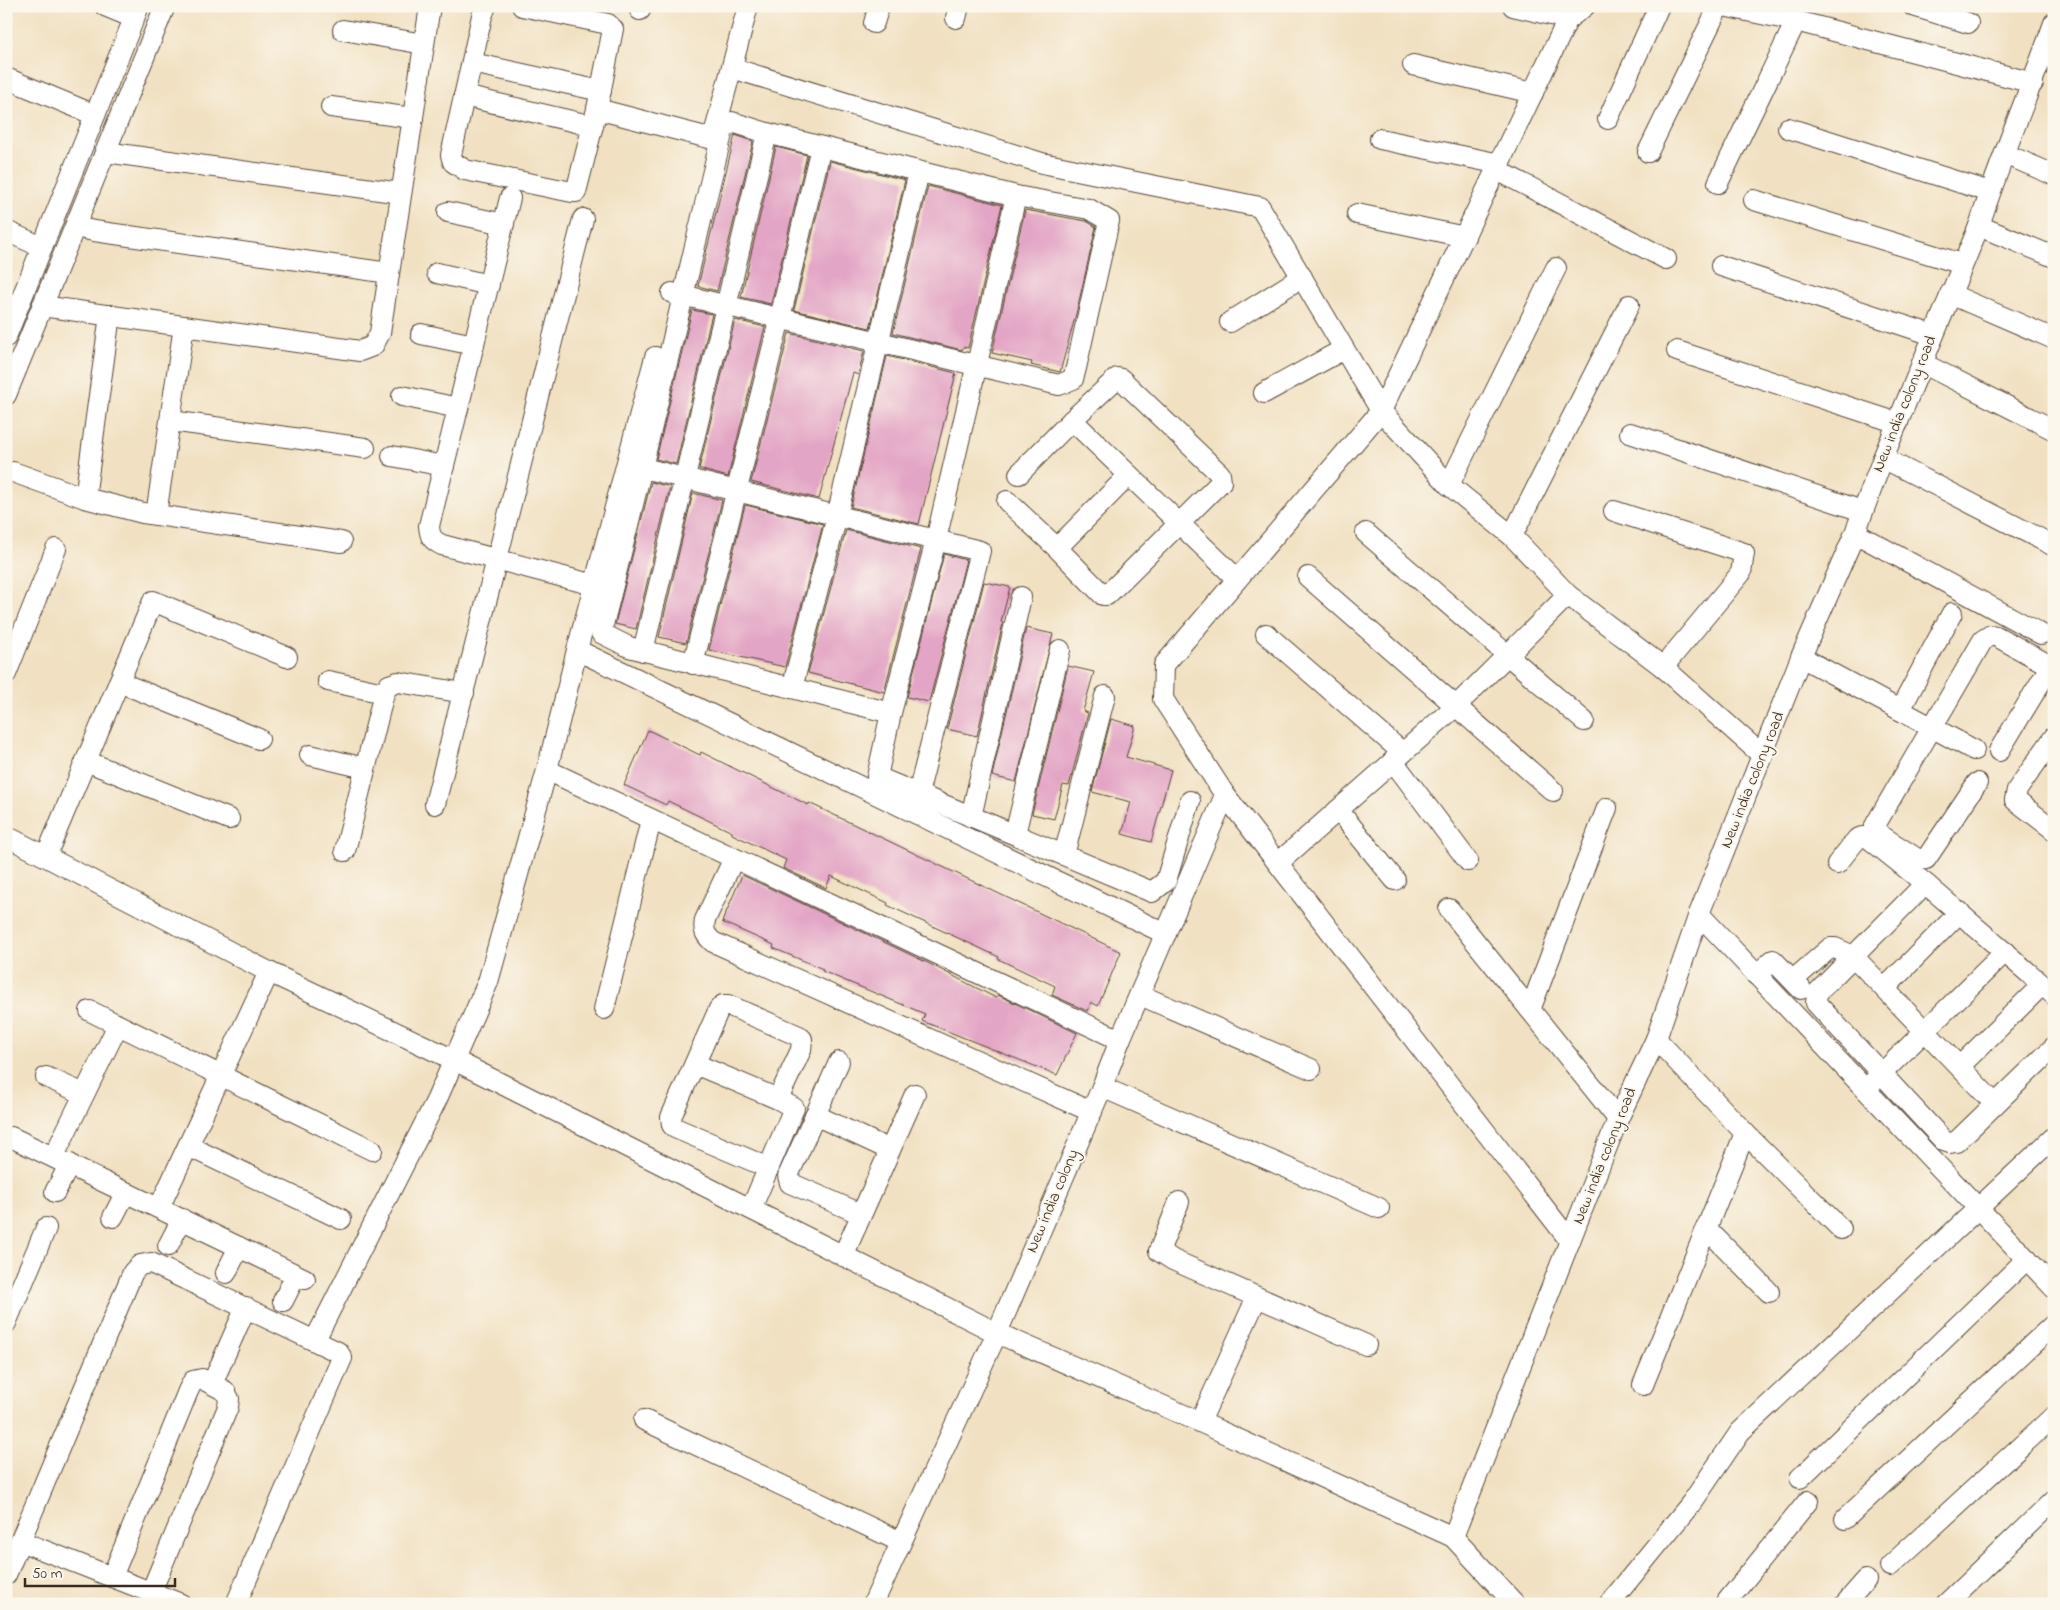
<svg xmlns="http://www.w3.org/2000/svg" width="2060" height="1610" viewBox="0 0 2060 1610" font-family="'Indie Flower',sans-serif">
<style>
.building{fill:#e3a5c5}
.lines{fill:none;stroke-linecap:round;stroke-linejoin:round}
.minor-casing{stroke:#564537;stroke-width:22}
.minor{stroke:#fff;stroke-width:20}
.labels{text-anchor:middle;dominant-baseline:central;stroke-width:4;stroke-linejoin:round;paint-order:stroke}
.street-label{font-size:16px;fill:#3b2a1e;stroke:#fbf7ec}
</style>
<rect width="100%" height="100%" fill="#fbf7ec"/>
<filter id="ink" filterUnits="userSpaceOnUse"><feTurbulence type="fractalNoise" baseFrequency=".02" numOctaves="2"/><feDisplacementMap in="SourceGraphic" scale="10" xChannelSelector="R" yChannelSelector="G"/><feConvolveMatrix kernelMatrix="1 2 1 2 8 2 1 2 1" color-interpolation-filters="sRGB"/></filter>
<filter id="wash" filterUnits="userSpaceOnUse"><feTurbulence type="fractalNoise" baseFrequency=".0096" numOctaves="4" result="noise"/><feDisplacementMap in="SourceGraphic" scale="20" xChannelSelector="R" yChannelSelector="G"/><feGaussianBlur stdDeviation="1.12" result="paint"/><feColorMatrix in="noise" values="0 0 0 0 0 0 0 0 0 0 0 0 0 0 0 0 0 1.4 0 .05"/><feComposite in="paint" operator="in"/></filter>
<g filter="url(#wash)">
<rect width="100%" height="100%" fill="#f1e1c2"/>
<g id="blocks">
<g class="building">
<polygon points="735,135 753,141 717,291 698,286"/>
<polygon points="776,147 807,155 771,304 741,297"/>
<polygon points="830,161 905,180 870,328 794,310"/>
<polygon points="928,186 1002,205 968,348 963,347 962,350 893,333"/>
<polygon points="1025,210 1086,221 1096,227 1077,310 1060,372 1031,365 1032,362 992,353"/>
<polygon points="692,310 712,314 676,464 656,459"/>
<polygon points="735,320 765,327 728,477 699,469"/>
<polygon points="789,333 864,351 858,375 853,373 819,499 751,482"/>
<polygon points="887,356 956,373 919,524 851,507"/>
<polygon points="651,482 670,487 636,629 615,624"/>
<polygon points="693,493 722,500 686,643 659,637"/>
<polygon points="745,505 823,524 785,667 709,650"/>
<polygon points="846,530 921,549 884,692 808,673"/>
<polygon points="944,554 966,560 929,702 907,697"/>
<polygon points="984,582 1010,587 1001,622 1003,623 977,736 947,729"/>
<polygon points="1026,628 1053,634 1016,782 992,776"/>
<polygon points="1068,666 1094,672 1083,711 1088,713 1069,786 1063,785 1054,819 1032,814"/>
<polygon points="1111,719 1135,726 1126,757 1171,770 1151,842 1122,834 1131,802 1092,792"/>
<polygon points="648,730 700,755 701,752 808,805 809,803 1121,952 1098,1006 1091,1002 1087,1011 1052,995 1055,986 998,959 999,957 887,905 888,903 831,876 826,888 783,868 786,860 732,834 732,832 668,801 666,805 624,785"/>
<polygon points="742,875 928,963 996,998 998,995 1077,1033 1057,1075 922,1021 925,1014 822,971 823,969 773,948 774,945 722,922"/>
</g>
</g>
</g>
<g filter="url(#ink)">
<use href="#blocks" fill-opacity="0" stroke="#564537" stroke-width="1"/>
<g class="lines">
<g class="minor-casing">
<g id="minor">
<polyline points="105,6 134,18"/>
<polyline points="486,6 482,16 451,155 453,162 465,170 572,192 576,192 597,109"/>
<polyline points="522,6 608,24 613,29 597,109 713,139"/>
<polyline points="1513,6 1568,19"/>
<polyline points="1723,6 1796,21 2033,83"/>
<polyline points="1913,6 1968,23"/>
<polyline points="640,10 641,6"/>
<polyline points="956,18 959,6"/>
<polyline points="874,23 879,6"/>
<polyline points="343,30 424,44"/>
<polyline points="472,63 601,91"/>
<polyline points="1413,65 1533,93"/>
<polyline points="732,68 1042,163 1260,207 1381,411 1449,485 1512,536 1568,595 1663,667 1763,756"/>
<polyline points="6,78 95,115"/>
<polyline points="464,96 593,126"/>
<polyline points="331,107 413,118"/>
<polyline points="1608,119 1659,6"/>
<polyline points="1788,128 1990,192"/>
<polyline points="713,138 748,6"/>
<polyline points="1380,139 1500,164"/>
<polyline points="105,152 401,193"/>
<polyline points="1648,152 1719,6"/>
<polyline points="2005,154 2054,175"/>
<polyline points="1497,170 1666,259"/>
<polyline points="1718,183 1796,21"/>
<path d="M510 198 429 526C430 537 432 540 442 545L594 585"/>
<polyline points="1754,200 1962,264"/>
<polyline points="448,212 504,224"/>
<polyline points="1357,214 1465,237"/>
<polyline points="1979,226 2054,257"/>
<polyline points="75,227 94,231 389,273"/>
<polyline points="6,231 42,247"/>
<polyline points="1721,266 1933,335"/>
<polyline points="437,273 489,285"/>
<path d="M672 293 682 295 1059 385 1073 379 1076 368 1109 221 1089 209 1016 196 767 133 732 122 723 130C682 297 644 466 601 633L629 647 891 713 877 777 1152 892 1166 881 1190 801"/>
<polyline points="1950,294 2054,339"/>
<polyline points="42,306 360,351 373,346 380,333 430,6"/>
<polyline points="1230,322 1302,277"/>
<polyline points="421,334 474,345"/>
<polyline points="6,337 139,6"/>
<polyline points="1677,351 1898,423"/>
<polyline points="1922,363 2054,430"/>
<polyline points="1264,393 1344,349"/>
<polyline points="6,395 165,6"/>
<polyline points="402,396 458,408"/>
<polyline points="1072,420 1237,579"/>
<polyline points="171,421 365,448"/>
<polyline points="1630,433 1862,511"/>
<polyline points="392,456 444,466"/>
<polyline points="1883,458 2054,546"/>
<polyline points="631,465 980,551 918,794"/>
<polyline points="13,472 85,498 143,513 341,542"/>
<polyline points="1019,474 1072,420 1117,378 1121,379 1220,474 1221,482 1107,595 1103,595 1057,548 1129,475"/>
<polyline points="1449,485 1556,268"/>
<polyline points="85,498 110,315"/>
<polyline points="1007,501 1057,548"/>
<polyline points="1614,511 1744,553 1741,573 1663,667"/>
<polyline points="156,515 184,326"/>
<polyline points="1366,533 1584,721"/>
<polyline points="1855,533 2041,634"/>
<polyline points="1512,536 1629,305"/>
<polyline points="1308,577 1553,791"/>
<polyline points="1266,634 1403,753"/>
<polyline points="577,650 1166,934"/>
<path d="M643 651C684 478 727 306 767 133"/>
<polyline points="1801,657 1974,750"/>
<polyline points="693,664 780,318 821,147"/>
<polyline points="6,674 56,549"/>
<polyline points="328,681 384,693"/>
<polyline points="119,682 259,739"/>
<polyline points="792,688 837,516 919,172"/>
<polyline points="1900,710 1952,613"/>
<polyline points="891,713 936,540 1016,196"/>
<polyline points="2054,737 2017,790 2015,800 2054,830"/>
<polyline points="310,755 365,768"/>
<polyline points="86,761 229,819"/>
<polyline points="1393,761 1468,861"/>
<polyline points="547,770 1120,1040"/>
<polyline points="1977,783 1926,859 1921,860 1916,858 1877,833 1875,826 1877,822 1983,640 1991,635 1996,636 2045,663 2048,668 2045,675 1999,751"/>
<polyline points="435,804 583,219"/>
<polyline points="1338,810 1395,880"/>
<polyline points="971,817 1021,597"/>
<polyline points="1015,834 1060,650"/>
<polyline points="6,836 269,972 454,1060 997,1333 1200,1422 1453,1537 1515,1604"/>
<polyline points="345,851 384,693 389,685 398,682 464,693"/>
<polyline points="1064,855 1105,696"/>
<polyline points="46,856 153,601 287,657"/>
<path d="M734 858 705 920C703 930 705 935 713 942L1092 1112"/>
<polyline points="1278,863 1456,706 1568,595"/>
<polyline points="1837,864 1857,839 1862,837 1867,837 1927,885"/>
<polyline points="1449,909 1618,1119"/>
<polyline points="1699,914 2054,1288"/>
<polyline points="1756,975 1773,960 1801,989"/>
<polyline points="1793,980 1830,948 1835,948 1853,956 1995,1104"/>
<polyline points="1885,988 1960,912"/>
<polyline points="1140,995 1311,1069"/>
<polyline points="2054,995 1927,885 1921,888 1817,993 1816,1003 1944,1141 1950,1143 1956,1142 2054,1047"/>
<polyline points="604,1009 651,820"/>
<polyline points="1530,1010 1607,808"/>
<polyline points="90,1011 372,1150"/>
<polyline points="1656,1039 1745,1133 1841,1229"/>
<polyline points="839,1062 788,1176 790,1183 861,1214"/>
<polyline points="695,1064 778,1099 794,1108 751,1209"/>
<polyline points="1960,1066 2042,985"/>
<polyline points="46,1077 84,1094"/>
<polyline points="1872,1083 2005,952"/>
<polyline points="1102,1087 1379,1208"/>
<polyline points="815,1115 890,1150"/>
<polyline points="11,1137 305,1279"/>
<polyline points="188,1146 341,1219"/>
<polyline points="54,1156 118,1025"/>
<polyline points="769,1168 675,1128 672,1125 671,1117 719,1009 723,1005 728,1005 799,1036 802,1039 801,1050 778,1099"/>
<polyline points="55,1192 70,1164"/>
<polyline points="1179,1202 1159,1251 1173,1260 1366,1345"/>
<polyline points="159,1208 269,972"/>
<polyline points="113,1217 126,1192"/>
<polyline points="1706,1228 1769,1292"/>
<polyline points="1570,1241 1225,795 1163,699 1164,665 1381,411 1568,19 1585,6"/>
<polyline points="168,1246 182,1219"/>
<polyline points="843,1256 915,1094"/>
<polyline points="226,1273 239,1247"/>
<polyline points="283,1301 296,1275"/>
<polyline points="6,1323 46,1228"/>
<polyline points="318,1334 437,1099 488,982 547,770 577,650 655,357"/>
<polyline points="212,1384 246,1307"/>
<polyline points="1643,1385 1745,1133"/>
<polyline points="644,1420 901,1542"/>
<polyline points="1200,1422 1257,1297"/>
<polyline points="1800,1478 2027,1259"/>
<polyline points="1845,1519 2054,1324"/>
<path d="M1453 1537 1618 1119 1656 1039 1699 914 1801 657 1855 533 1883 458 1979 226C2001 157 2030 91 2054 23"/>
<polyline points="20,1541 181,1604"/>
<polyline points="1890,1566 2054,1416"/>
<polyline points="6,1575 133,1272 140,1265 151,1263 338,1352 342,1358 236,1604"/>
<polyline points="112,1577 188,1391 193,1381 202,1379 225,1391 229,1399 228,1407 151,1592"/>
<polyline points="873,1604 997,1333 1102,1087 1120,1040 1225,795"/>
<polyline points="1609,1604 1693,1501 1740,1432 2054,1137"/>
<polyline points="1725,1604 1808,1501"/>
<polyline points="1845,1604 1866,1580"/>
<polyline points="1946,1604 2054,1500"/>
</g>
</g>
<use href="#minor" class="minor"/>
</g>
</g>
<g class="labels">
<g class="street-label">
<text transform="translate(1905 404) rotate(-68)">New india colony road</text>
<text transform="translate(1753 780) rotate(-68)">New india colony road</text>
<text transform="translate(1605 1156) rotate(-68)">New india colony road</text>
<text transform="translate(1053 1201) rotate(-67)">New india colony</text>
</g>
</g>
<rect width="2060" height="1610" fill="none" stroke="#fbf7ec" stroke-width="25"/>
<path d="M25 1578v8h150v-8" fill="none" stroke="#3b2a1e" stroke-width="2.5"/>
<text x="32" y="1578" font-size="15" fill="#3b2a1e" stroke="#fbf7ec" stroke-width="4" paint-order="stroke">50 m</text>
</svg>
